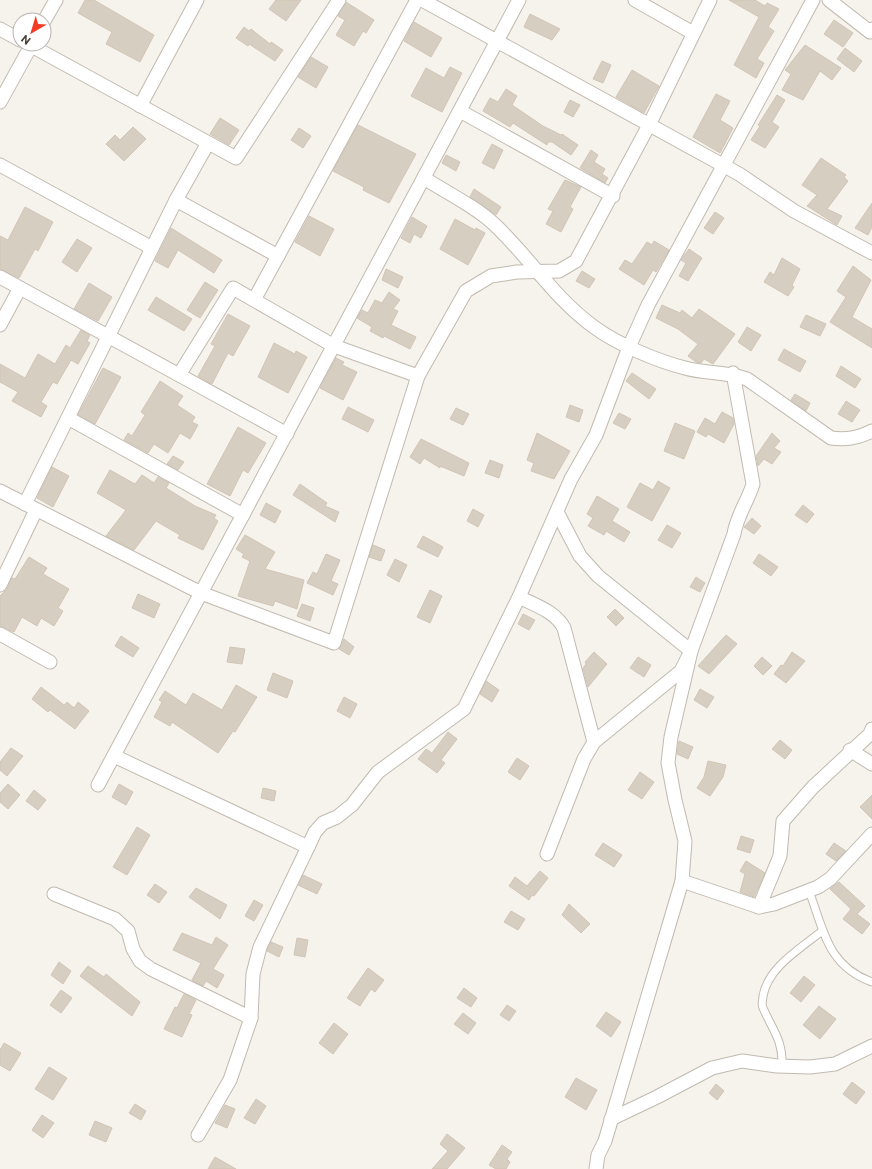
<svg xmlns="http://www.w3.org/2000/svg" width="872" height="1169" viewBox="0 0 872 1169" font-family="Commissioner,sans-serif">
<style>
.building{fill:#d7cec2;stroke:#d2c5b5}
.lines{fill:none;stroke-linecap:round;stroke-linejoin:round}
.service-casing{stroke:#c1baaf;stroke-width:9}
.minor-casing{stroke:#c1baaf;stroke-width:15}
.service{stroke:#fff;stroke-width:7}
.minor{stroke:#fff;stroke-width:13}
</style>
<rect width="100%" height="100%" fill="#f6f2ec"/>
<g class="building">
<polygon points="85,0 94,0 154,35 140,62 106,44 112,32 78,13"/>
<polygon points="276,0 301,0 286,21 269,9"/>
<polygon points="729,0 755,0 765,6 767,3 779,9 768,27 774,31 757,59 764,63 756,78 734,65 759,17"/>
<polygon points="346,2 374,20 366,33 363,31 354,46 336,35 345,20 338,16"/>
<polygon points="530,14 560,29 552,40 524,27"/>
<polygon points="834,20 853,33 843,47 824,34"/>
<polygon points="414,22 442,38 431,57 404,41"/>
<polygon points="244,27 249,31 251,29 270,44 271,42 283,50 275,61 249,44 248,46 236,38"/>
<polygon points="805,45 841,68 832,80 820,71 803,100 782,90 791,74 785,70"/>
<polygon points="845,48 862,61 854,72 837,59"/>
<polygon points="311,57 328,67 316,88 298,77"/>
<polygon points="602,61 611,65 603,83 593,79"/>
<polygon points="450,67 462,73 442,112 411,96 426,68 444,78"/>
<polygon points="632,70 659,86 644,113 616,97"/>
<polygon points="506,89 517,96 512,105 543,126 561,135 562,134 578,145 571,155 552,142 548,142 547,145 513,123 510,127 483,111 490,98 498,102"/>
<polygon points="716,94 730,101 720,120 733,128 720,153 693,137"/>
<polygon points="777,95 785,100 772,122 779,127 765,148 751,140 760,126 758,125"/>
<polygon points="570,100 580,105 573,117 564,112"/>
<polygon points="220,118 239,130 229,145 210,134"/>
<polygon points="358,125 416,154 389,203 363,190 364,187 333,171"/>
<polygon points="133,127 146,139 124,161 106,144 115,135 120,140"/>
<polygon points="299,128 311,136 303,148 291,140"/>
<polygon points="492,144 503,150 494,169 482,163"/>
<polygon points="591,150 598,155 594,162 605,169 602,174 608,178 605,183 580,168"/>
<polygon points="446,155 460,162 456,171 442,163"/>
<polygon points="821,158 846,175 844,177 848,181 827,209 842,216 837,225 807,206 817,195 802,185"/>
<polygon points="565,180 581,187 570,207 573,209 561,232 546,224 553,211 548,209"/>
<polygon points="474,189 501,207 496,215 470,197"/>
<polygon points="872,203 872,227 868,235 855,228"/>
<polygon points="25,207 53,222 38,251 35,249 19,278 0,269 0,236 8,240"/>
<polygon points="715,212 724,218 713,234 704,228"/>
<polygon points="309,216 334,229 320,256 295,242"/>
<polygon points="412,217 427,226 421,238 414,234 410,243 401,238"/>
<polygon points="455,219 475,230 476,228 485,233 468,265 440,249"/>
<polygon points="171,228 222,260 214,273 178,250 168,268 155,261"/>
<polygon points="77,239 92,248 77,272 62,262"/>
<polygon points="654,241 669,250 656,272 653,270 644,285 619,269 625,260 632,264 647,242 652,245"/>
<polygon points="689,249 702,258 688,281 679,276 686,263 681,260"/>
<polygon points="782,258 800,269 792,285 794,287 788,296 764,282 770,272 774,275"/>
<polygon points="853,266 871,280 852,317 872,329 872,348 830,322 846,297 837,291"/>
<polygon points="386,269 403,277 398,288 382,280"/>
<polygon points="582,271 595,279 589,288 576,281"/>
<polygon points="205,282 218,290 200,318 187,310"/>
<polygon points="89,283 112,297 98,321 74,309"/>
<polygon points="389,292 400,300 393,309 398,311 391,325 416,337 410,349 384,336 383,338 370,331 372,327 357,318 362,310 368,313 375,300 382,303"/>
<polygon points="156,297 192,319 184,331 148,310"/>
<polygon points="662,305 680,313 682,310 692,318 699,309 735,334 713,364 704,359 701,363 696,362 688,356 698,344 678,329 656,318"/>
<polygon points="228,314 250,326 233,356 228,353 212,384 198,376 215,346 211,344"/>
<polygon points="806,315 826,324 820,336 800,327"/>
<polygon points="747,327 761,335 751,351 738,342"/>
<polygon points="81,330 90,335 87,341 90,343 78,364 71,360 57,384 53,382 41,402 47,406 41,417 12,401 18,392 0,382 0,364 25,378 38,354 55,364 66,345 70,348"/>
<polygon points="274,343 295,354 296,351 307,357 288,393 258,377"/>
<polygon points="784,349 806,361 800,372 778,360"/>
<polygon points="336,358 344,362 342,365 357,372 343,400 320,388"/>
<polygon points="841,366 861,379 855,388 836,376"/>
<polygon points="103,368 121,377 95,424 78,415"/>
<polygon points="632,373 656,389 649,399 626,381"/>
<polygon points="160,381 183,396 177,405 195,417 192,422 198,425 190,439 180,433 168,453 154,444 148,453 124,440 128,433 132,436 145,415 141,412"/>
<polygon points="795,394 810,403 806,411 791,400"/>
<polygon points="846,401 860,410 852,422 838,414"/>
<polygon points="570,405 583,410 579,422 566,417"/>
<polygon points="348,407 374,420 368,432 342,419"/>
<polygon points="456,408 469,414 463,425 450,419"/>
<polygon points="722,412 733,418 734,424 724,443 708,434 706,437 697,432 705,418 715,424"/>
<polygon points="619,413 631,419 625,429 613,423"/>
<polygon points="675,423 695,431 684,459 664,451"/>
<polygon points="238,427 266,443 248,473 243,470 230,496 207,484"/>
<polygon points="537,433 570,451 554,479 531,471 534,463 527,460"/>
<polygon points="772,433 780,441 774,448 781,452 772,464 764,459 758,466 756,456"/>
<polygon points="421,439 469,463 464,476 440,466 440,468 424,458 420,464 410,457"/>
<polygon points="173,456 184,462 178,470 167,464"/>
<polygon points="490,460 503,465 499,478 485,473"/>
<polygon points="52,467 69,476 53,507 37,498"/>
<polygon points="110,470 135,484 142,475 154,483 158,477 169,483 166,488 195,506 216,515 214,518 218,521 203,550 178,538 180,535 156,521 134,550 106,536 126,510 97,493"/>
<polygon points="658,481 670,488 652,521 627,507 640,483 653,490"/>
<polygon points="300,484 327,503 325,506 339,512 335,522 293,495"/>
<polygon points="597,496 619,509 612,521 630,532 624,542 606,531 604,535 588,526 593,518 587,514"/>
<polygon points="266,503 281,511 275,523 260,515"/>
<polygon points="803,505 814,514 807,523 795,515"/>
<polygon points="473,509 484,515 478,527 467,521"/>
<polygon points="752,518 761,526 754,534 744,527"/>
<polygon points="667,525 681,533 672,548 658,540"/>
<polygon points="245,535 275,552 265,569 304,580 297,609 275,601 273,606 238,596 250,561 242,557 244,554 236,549"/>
<polygon points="423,536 443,547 438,557 417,547"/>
<polygon points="373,545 385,550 381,561 369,557"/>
<polygon points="326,554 340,560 331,581 338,584 333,595 307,583 313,572 317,574"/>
<polygon points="759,554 778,567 771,576 753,563"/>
<polygon points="29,557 47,568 43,574 69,589 58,608 63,611 54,626 41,618 37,626 22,617 14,632 0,626 0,596 7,589 12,578 15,579"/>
<polygon points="395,559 407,565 399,582 387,575"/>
<polygon points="696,577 705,583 700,592 690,587"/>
<polygon points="430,590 442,596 430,623 417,617"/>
<polygon points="138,594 160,604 154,618 132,608"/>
<polygon points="302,604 314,608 310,621 297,616"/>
<polygon points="615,609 624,618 616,626 607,617"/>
<polygon points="523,614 535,620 529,630 518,624"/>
<polygon points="726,635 737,644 709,674 698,666"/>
<polygon points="121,636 139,648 133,657 115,646"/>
<polygon points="344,639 354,647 349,655 339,649"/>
<polygon points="230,647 245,649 242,664 227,662"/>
<polygon points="594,652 607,664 588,687 583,668 586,664 585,662"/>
<polygon points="792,652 805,661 786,683 774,674 781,665 783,666"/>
<polygon points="638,657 651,665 644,677 630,668"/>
<polygon points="762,657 772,666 763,675 754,666"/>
<polygon points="273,673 293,681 287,698 267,690"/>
<polygon points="486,681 499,690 492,702 480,694"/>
<polygon points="236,685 257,697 235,732 233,731 218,753 172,722 170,726 154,717 162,702 159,700 165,691 186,705 193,693 222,710"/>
<polygon points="41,687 64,705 67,702 74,708 78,702 89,711 75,729 50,710 48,712 32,699"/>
<polygon points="700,689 714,697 707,708 694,700"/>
<polygon points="344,697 357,704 350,718 337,711"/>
<polygon points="448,732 457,739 441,760 445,763 437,773 418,759 426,749 432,753"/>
<polygon points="780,740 792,750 785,759 772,749"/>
<polygon points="679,741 693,747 688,759 677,754"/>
<polygon points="11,748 23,756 7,776 0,770 0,762"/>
<polygon points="517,758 529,766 520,780 508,772"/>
<polygon points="708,761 726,765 723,777 710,796 697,788 704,777"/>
<polygon points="640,772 654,782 642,799 628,790"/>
<polygon points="8,784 20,795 8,809 0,802 0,793"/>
<polygon points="119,784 133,792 126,805 112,797"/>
<polygon points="263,788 276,791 274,801 261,798"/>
<polygon points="34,790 46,800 38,810 26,801"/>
<polygon points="872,795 872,819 860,807"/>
<polygon points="137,827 150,835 127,875 113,867"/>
<polygon points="741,836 754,840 750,853 737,849"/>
<polygon points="603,843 622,855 614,867 595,855"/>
<polygon points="834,843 846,851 836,861 826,854"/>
<polygon points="746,861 765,873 754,897 740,892 745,874 740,871"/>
<polygon points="540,871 548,878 534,896 532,895 529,900 509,886 515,877 527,886"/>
<polygon points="303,875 322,884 317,894 298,885"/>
<polygon points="839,882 865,906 857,914 870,924 862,934 843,919 851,909 830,889"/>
<polygon points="155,884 167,892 159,903 147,895"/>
<polygon points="196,888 227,905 220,919 189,897"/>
<polygon points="254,900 263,905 254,921 245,916"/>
<polygon points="569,904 590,924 581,933 562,915"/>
<polygon points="511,911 525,919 518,930 504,922"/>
<polygon points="182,933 212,945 216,937 228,945 213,969 224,975 217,988 206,981 203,986 192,980 201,963 173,950"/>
<polygon points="297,938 308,940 305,957 294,955"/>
<polygon points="271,942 283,947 279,957 267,951"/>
<polygon points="59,962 71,971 63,984 51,975"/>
<polygon points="88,966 104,977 106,974 140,1002 132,1016 80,976"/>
<polygon points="368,968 384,980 375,992 371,989 360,1006 347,998"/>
<polygon points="804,976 815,985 801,1002 790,993"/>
<polygon points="464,988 477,998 471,1007 457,998"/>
<polygon points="61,990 72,998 61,1013 50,1005"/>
<polygon points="184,994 196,1000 189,1014 192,1015 182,1037 164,1029 175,1007 177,1008"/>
<polygon points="507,1005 516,1011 509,1021 500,1015"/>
<polygon points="819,1006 836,1019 820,1039 803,1025"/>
<polygon points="606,1012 621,1022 611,1037 596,1026"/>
<polygon points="463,1013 476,1023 468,1034 454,1024"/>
<polygon points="334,1023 348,1034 333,1054 319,1043"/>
<polygon points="4,1043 21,1053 10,1071 0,1065 0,1050"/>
<polygon points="49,1067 67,1078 53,1100 35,1089"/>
<polygon points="576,1078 597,1090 586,1110 565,1097"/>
<polygon points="852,1082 865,1092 856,1104 843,1094"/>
<polygon points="716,1084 724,1091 717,1100 709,1093"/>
<polygon points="256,1099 266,1106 255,1124 244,1118"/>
<polygon points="135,1104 146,1111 141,1120 129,1113"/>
<polygon points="225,1105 235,1109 227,1128 215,1123"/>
<polygon points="42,1115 54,1123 43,1138 32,1130"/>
<polygon points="95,1121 112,1128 106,1142 89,1135"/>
<polygon points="447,1134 465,1148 447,1169 432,1169 448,1151 440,1144"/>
<polygon points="502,1145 512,1152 507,1159 510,1162 506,1169 496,1169 489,1165"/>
<polygon points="215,1157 236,1169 208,1169"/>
</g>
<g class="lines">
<g class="service-casing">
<g id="service">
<path d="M809 891C824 930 827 966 872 982"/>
<path d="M782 1066C783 1040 773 1031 763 1008 761 1004 763 1000 763 996 768 967 800 949 822 931"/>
</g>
</g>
<g class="minor-casing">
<g id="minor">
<polyline points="422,0 739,174 794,211 872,253"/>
<polyline points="635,0 693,33"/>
<polyline points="829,0 870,32 872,29"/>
<polyline points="44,21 56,0"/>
<polyline points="0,29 20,40"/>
<polyline points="28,44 236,158 339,0"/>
<polyline points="0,102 32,44"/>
<polyline points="140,106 197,0"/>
<polyline points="460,111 613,196"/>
<polyline points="0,165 152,248"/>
<path d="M424 178C447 193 475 206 495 225 529 257 555 299 594 327 617 344 657 361 685 368 706 374 725 371 747 379L831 438C847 440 858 438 872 431"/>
<polyline points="176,200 278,256"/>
<polyline points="0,277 287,434"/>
<polyline points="254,300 417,0"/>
<polyline points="0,325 20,288"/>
<polyline points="179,375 233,288 334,346 418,376"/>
<polyline points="68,418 243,515"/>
<polyline points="0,491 201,593 334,643 418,376 466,291 491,276 517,272 559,271 576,261 649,125 710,0"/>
<polyline points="25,504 176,200 208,143"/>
<polyline points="557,512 580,556 598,576 691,651 671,737 668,763 675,800 685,841 682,881"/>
<polyline points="0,585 36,510"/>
<path d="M519 597C535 605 556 612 564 628L594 742"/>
<polyline points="0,634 50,662"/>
<polyline points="850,750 872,764"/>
<polyline points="114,756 308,847 260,947 253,974 251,1018 230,1080 198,1135"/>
<polyline points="98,785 519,0"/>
<polyline points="308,847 315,832 323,823 337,817 352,805 378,772 464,709 519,597 571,479 596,435 629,347 648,305 813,0"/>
<path d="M547 854 584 759 594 742 681 671 691 651 734 534C737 515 748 501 753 484L733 373"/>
<polyline points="54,894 115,919 128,931 133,949 140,961 151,969 251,1018"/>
<polyline points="759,907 774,904 818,887 830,879 872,834"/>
<polyline points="611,1119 657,1097 712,1068 742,1061 777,1066 810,1067 835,1064 872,1046"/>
<polyline points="596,1169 598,1155 605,1141 682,881 759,907 780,856 783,821 813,787 870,734 872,729"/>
</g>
</g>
<use href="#service" class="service"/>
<use href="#minor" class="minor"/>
</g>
<g transform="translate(32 32) rotate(218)"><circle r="19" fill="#ffffff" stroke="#b7b4b0"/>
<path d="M0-3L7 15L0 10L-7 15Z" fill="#f33b26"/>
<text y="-6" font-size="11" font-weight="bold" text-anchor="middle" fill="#4a433a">N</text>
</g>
</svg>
